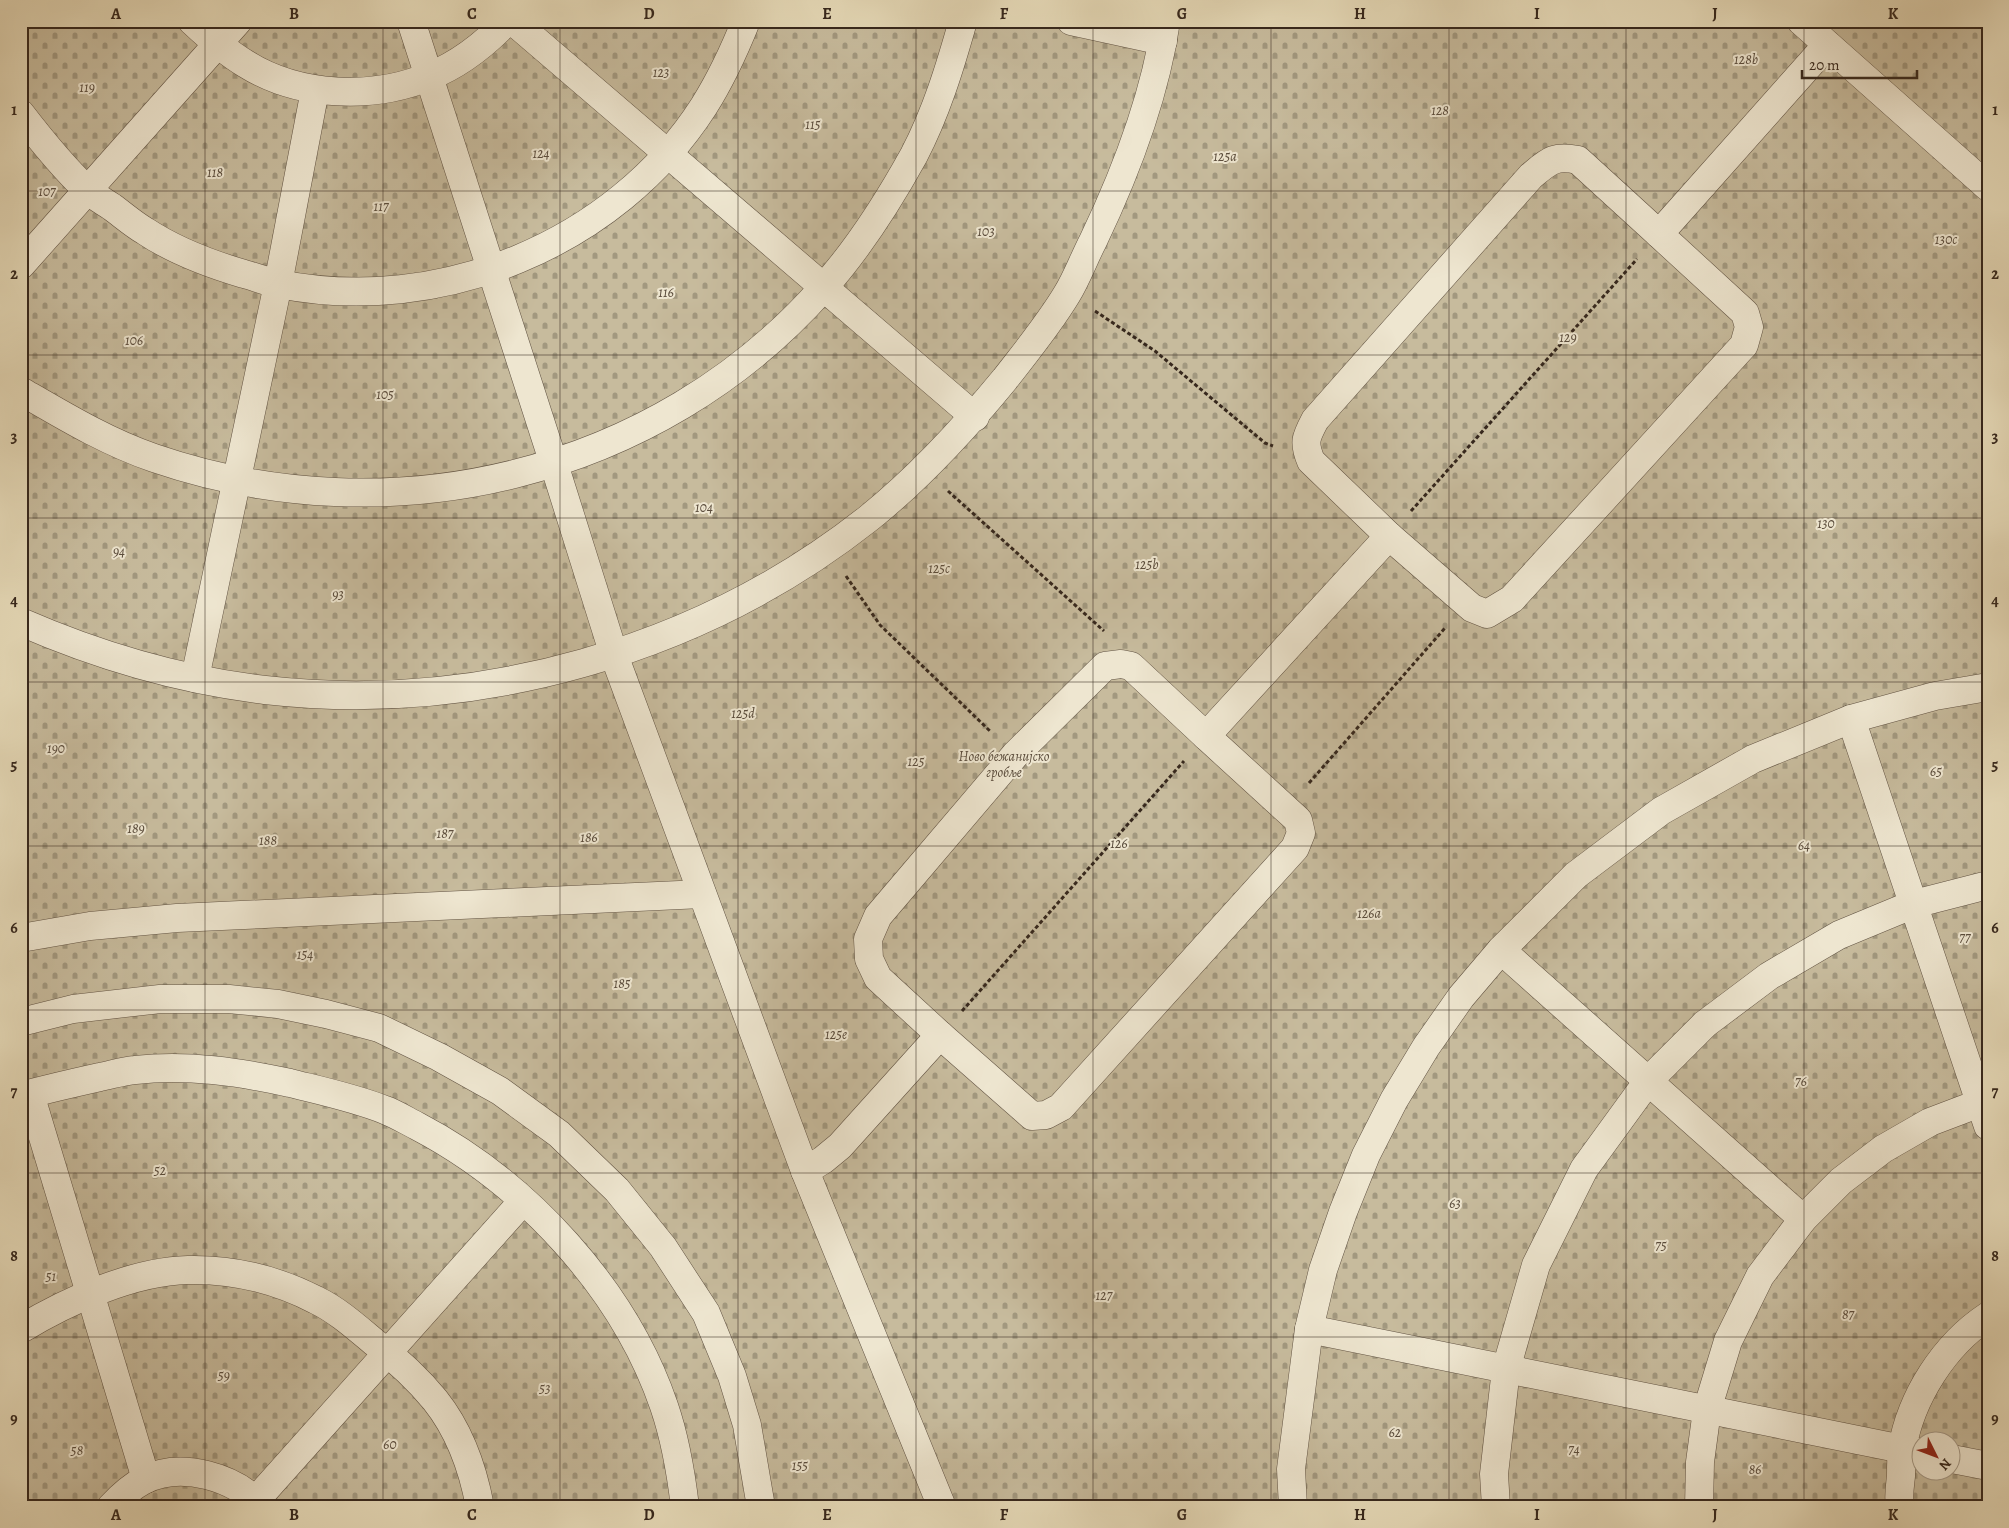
<svg xmlns="http://www.w3.org/2000/svg" width="2009" height="1528" viewBox="0 0 2009 1528" font-family="Alegreya,serif">
<style>
.cemetery{fill:url(#cemetery-stones);stroke:#7f725d;fill-rule:evenodd}
.lines{fill:none;stroke-linecap:round;stroke-linejoin:round}
.minor-casing{stroke:#625444;stroke-width:29}
.path{stroke:#37281d;stroke-width:3;stroke-dasharray:4 2.5;stroke-linecap:butt}
.minor{stroke:#eee6d0;stroke-width:28}
.grid{fill:none;stroke:#37281d;stroke-width:1;stroke-opacity:0.55}
.labels{text-anchor:middle;dominant-baseline:central;stroke-width:4;stroke-linejoin:round;paint-order:stroke}
.park-label{font-size:14px;font-style:italic;fill:#5b4d3d;stroke:#eee6d0}
.neatline{fill:none;stroke:#37281d;stroke-width:2}
.grid-label{font-size:16px;text-anchor:middle;font-weight:bold;fill:#37281d}
</style>
<defs>
<pattern id="cemetery-stones" width="16" height="16" patternUnits="userSpaceOnUse" patternTransform="scale(1.25)"><rect width="16" height="16" fill="#c7bb9d"/><path d="M2 7V4a2 2 0 0 1 4 0v3zM10 15v-3a2 2 0 0 1 4 0v3z" fill="#a2987f"/></pattern>
</defs>
<rect width="100%" height="100%" fill="#e5d9b7"/>
<filter id="stains"><feTurbulence type="fractalNoise" baseFrequency=".004" numOctaves="4"/><feColorMatrix values="0 0 0 0 .2 0 0 0 0 .09 0 0 0 0 .02 0 0 0 .5 -.17"/></filter>
<radialGradient id="worn" r=".72"><stop offset=".6" stop-color="#630" stop-opacity="0"/><stop offset="1" stop-color="#630" stop-opacity=".3"/></radialGradient>
<path class="cemetery" d="M21 21H1988V1507H21ZM1922 1440H1952V1470H1922Z"/>
<g class="lines">
<g class="minor-casing">
<g id="minor">
<path d="M192 21C209 37 226 52 246 64 299 97 373 100 430 76 460 64 485 44 507 21"/>
<polyline points="411,21 554,464 614,655 805,1171 942,1507"/>
<polyline points="513,21 975,417"/>
<polyline points="1071,21 1163,41"/>
<polyline points="1801,21 1988,187"/>
<path d="M21 114C41 140 62 166 86 189 94 196 103 201 112 207 123 215 133 224 145 231 175 251 210 264 244 274 256 277 267 282 279 284 439 316 615 245 704 106 721 79 734 51 746 21"/>
<polyline points="21,265 238,21"/>
<path d="M21 391C64 416 107 442 154 458 390 539 657 476 823 288 859 248 888 202 914 155 936 113 950 67 963 21"/>
<path d="M1389 536 1311 461C1303 442 1306 437 1315 420L1531 176C1549 161 1554 155 1578 160L1659 234"/>
<path d="M21 622C99 656 181 680 265 690 478 714 701 651 869 518 920 477 964 429 1005 379 1026 352 1049 324 1067 294 1077 278 1084 258 1093 241 1126 172 1155 97 1166 21"/>
<polyline points="195,678 278,284 315,90"/>
<polyline points="1851,719 1988,1126"/>
<polyline points="21,938 90,926 177,918 702,894"/>
<polyline points="1501,950 1803,1219"/>
<polyline points="21,1022 73,1009 160,999 229,999 278,1004 326,1014 379,1028 439,1057 500,1091 559,1134 617,1190 663,1247 706,1313 732,1376 747,1425 761,1507"/>
<polyline points="940,1035 878,978 869,959 868,939 878,916 1015,755 1105,666 1121,664 1131,666 1206,736"/>
<polyline points="30,1094 146,1479"/>
<path d="M21 1096C47 1089 73 1083 100 1077 111 1075 123 1071 135 1070 187 1064 240 1072 290 1083 322 1091 355 1098 385 1110 396 1114 407 1121 417 1126 526 1183 624 1289 664 1406 675 1438 681 1473 685 1507"/>
<polyline points="805,1171 823,1160 840,1146 940,1035 1032,1116 1046,1115 1061,1107 1295,848 1301,833 1298,820 1206,736 1389,536 1472,608 1487,614 1512,599 1744,345 1749,327 1745,313 1659,234 1827,45"/>
<path d="M21 1329C67 1301 134 1271 188 1270 232 1269 277 1280 316 1300 337 1310 356 1327 374 1342 396 1359 417 1378 435 1400 459 1430 473 1469 480 1507"/>
<polyline points="1309,1329 1922,1453"/>
<polyline points="1952,1459 1988,1466"/>
<polyline points="256,1500 523,1201"/>
<path d="M111 1507C121 1496 131 1487 144 1480 182 1461 235 1477 262 1507"/>
<polyline points="1293,1507 1291,1469 1309,1329 1323,1270 1343,1212 1366,1155 1394,1100 1426,1047 1461,997 1501,950 1576,875 1661,811 1753,759 1851,719 1935,696 1988,687"/>
<polyline points="1496,1507 1494,1474 1506,1369 1536,1265 1584,1169 1648,1081 1705,1024 1769,976 1839,935 1914,904 1988,885"/>
<polyline points="1699,1507 1700,1462 1707,1410 1728,1341 1760,1276 1803,1219 1841,1181 1883,1149 1930,1122 1988,1100"/>
<path d="M1900 1507C1898 1497 1900 1486 1901 1476 1901 1467 1901 1458 1902 1449 1911 1397 1944 1345 1988 1316"/>
</g>
</g>
<g class="path">
<polyline points="1095,311 1155,351 1265,443 1273,446"/>
<polyline points="948,491 1104,631"/>
<polyline points="1411,511 1637,259"/>
<polyline points="846,576 880,625 991,732"/>
<polyline points="1309,783 1445,628"/>
<polyline points="962,1011 1184,761"/>
</g>
<use href="#minor" class="minor"/>
</g>
<path class="grid" d="M205 21V1507M383 21V1507M560 21V1507M738 21V1507M916 21V1507M1093 21V1507M1271 21V1507M1449 21V1507M1626 21V1507M1804 21V1507M21 191H1988M21 355H1988M21 518H1988M21 682H1988M21 846H1988M21 1010H1988M21 1173H1988M21 1337H1988"/>
<g class="labels">
<g class="park-label">
<text x="1746" y="59">128b</text>
<text x="661" y="72">123</text>
<text x="87" y="87">119</text>
<text x="1440" y="110">128</text>
<text x="813" y="124">115</text>
<text x="541" y="153">124</text>
<text x="1225" y="156">125a</text>
<text x="215" y="172">118</text>
<text x="47" y="191">107</text>
<text x="381" y="206">117</text>
<text x="986" y="231">103</text>
<text x="1946" y="239">130c</text>
<text x="666" y="292">116</text>
<text x="1568" y="337">129</text>
<text x="134" y="340">106</text>
<text x="385" y="394">105</text>
<text x="704" y="507">104</text>
<text x="1826" y="523">130</text>
<text x="119" y="551">94</text>
<text x="1147" y="564">125b</text>
<text x="939" y="568">125c</text>
<text x="338" y="594">93</text>
<text x="743" y="713">125d</text>
<text x="56" y="748">190</text>
<text x="1004" y="756">Ново бежанијско<tspan x="1004" dy="16">гробље</tspan></text>
<text x="916" y="761">125</text>
<text x="1936" y="771">65</text>
<text x="136" y="828">189</text>
<text x="445" y="833">187</text>
<text x="589" y="837">186</text>
<text x="268" y="840">188</text>
<text x="1119" y="843">126</text>
<text x="1804" y="845">64</text>
<text x="1369" y="913">126a</text>
<text x="1965" y="937">77</text>
<text x="305" y="954">154</text>
<text x="622" y="983">185</text>
<text x="836" y="1034">125e</text>
<text x="1801" y="1081">76</text>
<text x="160" y="1170">52</text>
<text x="1455" y="1203">63</text>
<text x="1661" y="1245">75</text>
<text x="51" y="1276">51</text>
<text x="1104" y="1295">127</text>
<text x="1848" y="1314">87</text>
<text x="224" y="1375">59</text>
<text x="545" y="1388">53</text>
<text x="1395" y="1432">62</text>
<text x="390" y="1444">60</text>
<text x="1574" y="1449">74</text>
<text x="77" y="1450">58</text>
<text x="800" y="1465">155</text>
<text x="1755" y="1469">86</text>
</g>
</g>
<rect width="2009" height="1528" fill="none" stroke="#e5d9b7" stroke-width="55"/>
<g transform="translate(1936 1456) rotate(132)"><circle r="24" fill="#eee6d0" stroke="#a59a88"/>
<path d="M0-4L9 19L0 12L-9 19Z" fill="#8f2418"/>
<text y="-8" font-size="14" font-weight="bold" text-anchor="middle" fill="#37281d">N</text>
</g>
<path d="M1802 70v8h115v-8" fill="none" stroke="#37281d" stroke-width="2.5"/>
<text x="1809" y="70" font-size="15" fill="#37281d" stroke="#eee6d0" stroke-width="4" paint-order="stroke">20 m</text>
<rect x="28" y="28" width="1954" height="1472" class="neatline"/>
<g class="grid-label">
<text x="116" y="19">A</text>
<text x="294" y="19">B</text>
<text x="472" y="19">C</text>
<text x="649" y="19">D</text>
<text x="827" y="19">E</text>
<text x="1004" y="19">F</text>
<text x="1182" y="19">G</text>
<text x="1360" y="19">H</text>
<text x="1537" y="19">I</text>
<text x="1715" y="19">J</text>
<text x="1893" y="19">K</text>
<text x="14" y="115">1</text>
<text x="1995" y="115">1</text>
<text x="14" y="279">2</text>
<text x="1995" y="279">2</text>
<text x="14" y="442">3</text>
<text x="1995" y="442">3</text>
<text x="14" y="606">4</text>
<text x="1995" y="606">4</text>
<text x="14" y="770">5</text>
<text x="1995" y="770">5</text>
<text x="14" y="933">6</text>
<text x="1995" y="933">6</text>
<text x="14" y="1097">7</text>
<text x="1995" y="1097">7</text>
<text x="14" y="1261">8</text>
<text x="1995" y="1261">8</text>
<text x="14" y="1424">9</text>
<text x="1995" y="1424">9</text>
<text x="116" y="1520">A</text>
<text x="294" y="1520">B</text>
<text x="472" y="1520">C</text>
<text x="649" y="1520">D</text>
<text x="827" y="1520">E</text>
<text x="1004" y="1520">F</text>
<text x="1182" y="1520">G</text>
<text x="1360" y="1520">H</text>
<text x="1537" y="1520">I</text>
<text x="1715" y="1520">J</text>
<text x="1893" y="1520">K</text>
</g>
<rect width="100%" height="100%" filter="url(#stains)"/>
<rect width="100%" height="100%" fill="url(#worn)"/>
</svg>
